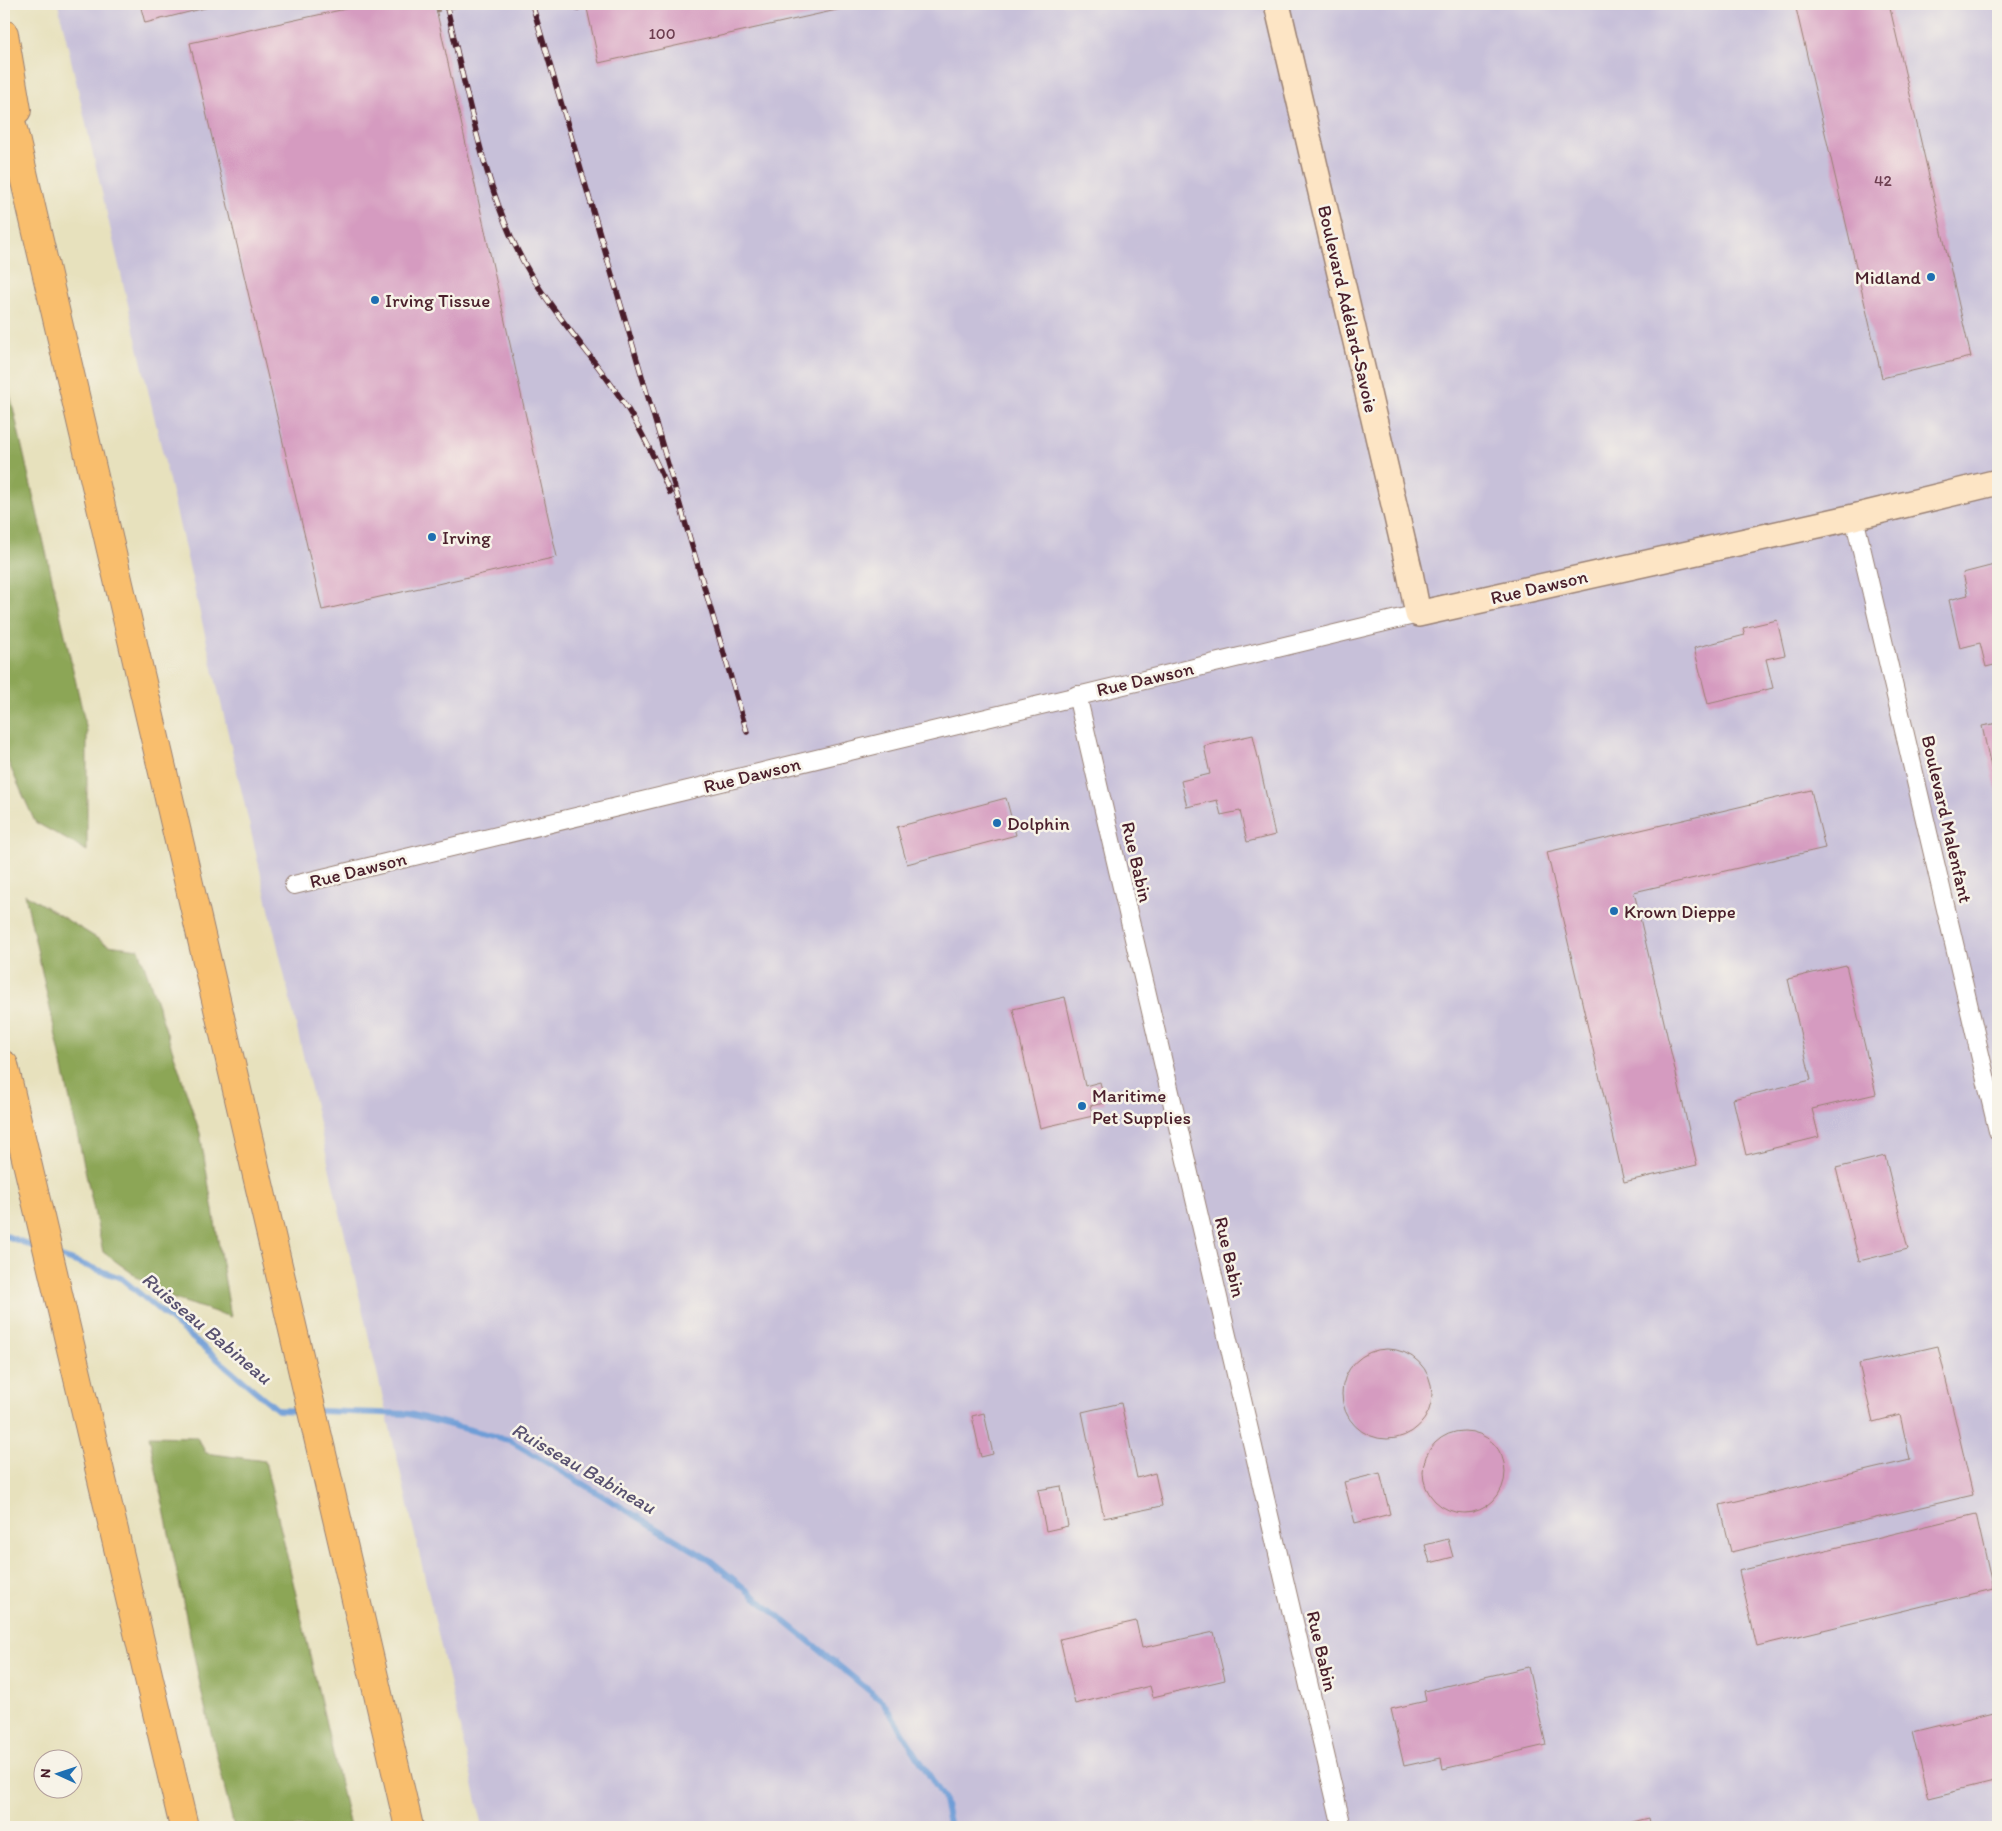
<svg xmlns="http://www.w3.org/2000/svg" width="2002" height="1831" viewBox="0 0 2002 1831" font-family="Itim,sans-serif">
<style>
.industrial{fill:#c7c0d9}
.forest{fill:#8ca657;stroke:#6b6241}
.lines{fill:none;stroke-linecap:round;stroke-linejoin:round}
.stream{stroke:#6e9dd7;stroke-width:6}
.building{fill:#d59bc0}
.street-casing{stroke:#988074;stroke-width:20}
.secondary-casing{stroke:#988074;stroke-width:28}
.highway-casing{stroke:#988074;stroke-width:30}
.street{stroke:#fff;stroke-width:18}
.secondary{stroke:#fde5c5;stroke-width:25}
.highway{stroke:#f9be6d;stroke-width:28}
.rail-casing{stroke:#4a1f2b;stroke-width:5.5}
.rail{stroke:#f7f3e8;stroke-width:4;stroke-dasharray:11;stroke-linecap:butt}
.path-bridge{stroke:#988074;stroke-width:3;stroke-dasharray:4 4;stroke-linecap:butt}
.poi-dot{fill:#1f6fb2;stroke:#f7f3e8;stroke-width:2}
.labels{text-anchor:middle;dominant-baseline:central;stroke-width:5;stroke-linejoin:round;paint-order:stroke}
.number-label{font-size:16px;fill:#6d3e50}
.poi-label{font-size:19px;fill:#4a1f2b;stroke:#f7f3e8;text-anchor:start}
.street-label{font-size:19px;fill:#4a1f2b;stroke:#f7f3e8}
.water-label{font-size:20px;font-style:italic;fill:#585170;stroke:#f7f3e8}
</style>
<rect width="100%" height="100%" fill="#f7f3e8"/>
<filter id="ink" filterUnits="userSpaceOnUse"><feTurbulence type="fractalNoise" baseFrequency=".02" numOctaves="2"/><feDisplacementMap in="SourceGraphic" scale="10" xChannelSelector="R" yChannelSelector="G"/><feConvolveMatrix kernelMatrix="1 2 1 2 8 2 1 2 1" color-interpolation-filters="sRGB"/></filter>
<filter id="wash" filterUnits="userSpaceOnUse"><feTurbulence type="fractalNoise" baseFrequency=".0096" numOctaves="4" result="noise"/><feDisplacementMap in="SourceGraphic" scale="20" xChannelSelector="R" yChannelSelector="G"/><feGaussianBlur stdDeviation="1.12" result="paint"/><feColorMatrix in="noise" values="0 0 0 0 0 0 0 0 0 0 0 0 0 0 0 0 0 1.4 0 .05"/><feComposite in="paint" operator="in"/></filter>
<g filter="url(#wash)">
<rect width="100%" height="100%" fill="#e7e1bd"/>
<polygon class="industrial" points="58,4 1998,4 1998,1827 483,1827"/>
<g class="forest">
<polygon points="4,368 87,731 87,851 35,822 4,753"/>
<polygon points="25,894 108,945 139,949 200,1133 231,1317 162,1295 103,1252"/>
<polygon points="149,1436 197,1437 206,1453 265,1461 350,1827 234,1827 203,1699"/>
</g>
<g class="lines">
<g class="stream">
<polyline points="4,1235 40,1249"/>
<polyline points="56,1255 121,1278 278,1410 304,1411"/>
<polyline points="319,1411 409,1414 509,1440 710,1560 883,1702 943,1797 950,1827"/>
</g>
</g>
<g id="blocks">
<g class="building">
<polygon points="140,4 221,4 145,23"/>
<polygon points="368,4 435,4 557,557 322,610 190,43"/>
<polygon points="586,4 858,4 859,5 599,63"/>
<polygon points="1795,4 1889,4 1971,357 1882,378"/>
<polygon points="1998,564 1998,664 1986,667 1980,643 1960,648 1949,600 1968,595 1963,573"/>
<polygon points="1777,620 1785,655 1766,659 1773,688 1708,704 1694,648 1745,635 1743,628"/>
<polygon points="1998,723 1998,794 1997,794 1982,726"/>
<polygon points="1253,735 1275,835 1247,842 1240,811 1221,815 1217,800 1187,807 1181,781 1210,774 1204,746"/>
<polygon points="1811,790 1825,848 1634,892 1697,1165 1624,1182 1547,852"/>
<polygon points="1006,798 1016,835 907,864 897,827"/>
<polygon points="1846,965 1876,1094 1812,1109 1819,1137 1746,1155 1733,1099 1811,1080 1788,979"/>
<polygon points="1065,997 1085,1086 1100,1082 1105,1103 1090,1106 1093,1116 1040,1128 1013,1009"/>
<polygon points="1885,1156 1908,1249 1859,1261 1836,1168"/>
<polygon points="1938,1346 1973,1495 1731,1552 1720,1505 1910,1460 1900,1415 1873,1422 1859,1364"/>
<circle cx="1387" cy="1394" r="45"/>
<polygon points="1121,1403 1137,1478 1155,1473 1162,1506 1104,1518 1082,1412"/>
<polygon points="984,1413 993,1454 981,1457 972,1416"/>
<circle cx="1464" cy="1472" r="41"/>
<polygon points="1380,1473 1390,1514 1355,1523 1344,1482"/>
<polygon points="1061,1486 1068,1526 1046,1531 1038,1490"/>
<polygon points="1976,1514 1993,1589 1757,1646 1739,1571"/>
<polygon points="1448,1539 1453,1557 1430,1563 1425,1545"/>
<polygon points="1136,1621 1142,1648 1214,1632 1225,1680 1153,1697 1150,1686 1075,1704 1060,1639"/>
<polygon points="1528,1667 1546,1745 1443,1769 1441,1758 1404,1766 1391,1709 1426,1701 1424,1691"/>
<polygon points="1998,1711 1998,1781 1928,1798 1912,1732"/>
<polygon points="1649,1818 1651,1827 1612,1827"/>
</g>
</g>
</g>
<g filter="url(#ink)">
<use href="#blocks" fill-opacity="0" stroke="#988074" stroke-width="1"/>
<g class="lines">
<g class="street-casing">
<g id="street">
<polyline points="1854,517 1998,1131"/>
<polyline points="1077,695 1342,1827"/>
<polyline points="294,885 1418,614"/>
</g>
</g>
<g class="secondary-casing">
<polyline id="secondary" points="1277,4 1410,573 1418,614 1854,517 1998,482"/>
</g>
<g class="highway-casing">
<g id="highway">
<polyline points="4,34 17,110"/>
<polyline points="4,91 409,1827"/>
<polyline points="4,1065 184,1827"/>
</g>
</g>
<use href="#street" class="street"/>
<use href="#secondary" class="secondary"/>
<use href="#highway" class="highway"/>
<g class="rail-casing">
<g id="rail">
<path d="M446 4C466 86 483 187 523 261 548 307 585 347 615 390 638 422 655 458 670 493"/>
<polyline points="532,4 747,732"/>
<polyline points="577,4 578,8"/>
</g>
</g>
<use href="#rail" class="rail"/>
<polyline class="path-bridge" points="436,11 467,4"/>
</g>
</g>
<g class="poi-dot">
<circle cx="1931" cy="277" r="5"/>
<circle cx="375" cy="300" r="5"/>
<circle cx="432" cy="537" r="5"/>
<circle cx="997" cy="823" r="5"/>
<circle cx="1614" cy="911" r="5"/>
<circle cx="1082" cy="1106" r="5"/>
</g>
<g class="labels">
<g class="number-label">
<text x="662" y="33">100</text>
<text x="1883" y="180">42</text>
</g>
<g class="poi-label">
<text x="1921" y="277" text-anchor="end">Midland</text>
<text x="385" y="300">Irving Tissue</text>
<text x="442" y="537">Irving</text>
<text x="1007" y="823">Dolphin</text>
<text x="1624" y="911">Krown Dieppe</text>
<text x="1092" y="1095">Maritime<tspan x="1092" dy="22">Pet Supplies</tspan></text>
</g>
<g class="street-label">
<text transform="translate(1348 309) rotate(77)">Boulevard Adélard-Savoie</text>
<text transform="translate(1539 587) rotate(-13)">Rue Dawson</text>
<text transform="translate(1145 679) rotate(-13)">Rue Dawson</text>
<text transform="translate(752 775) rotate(-14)">Rue Dawson</text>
<text transform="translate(1947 819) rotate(77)">Boulevard Malenfant</text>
<text transform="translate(1137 862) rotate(77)">Rue Babin</text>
<text transform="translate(358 870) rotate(-14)">Rue Dawson</text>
<text transform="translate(1230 1257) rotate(77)">Rue Babin</text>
<text transform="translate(1322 1651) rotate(77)">Rue Babin</text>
</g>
<g class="water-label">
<text transform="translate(207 1328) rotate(40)">Ruisseau Babineau</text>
<text transform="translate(584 1468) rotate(30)">Ruisseau Babineau</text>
</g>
</g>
<rect width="2002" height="1831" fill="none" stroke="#f7f3e8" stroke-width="20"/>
<g transform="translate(58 1774) rotate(273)"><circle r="24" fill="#f7f3e8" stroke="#b29e9c"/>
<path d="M0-4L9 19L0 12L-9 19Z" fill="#1f6fb2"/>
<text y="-8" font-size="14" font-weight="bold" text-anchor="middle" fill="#4a1f2b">N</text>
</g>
</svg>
